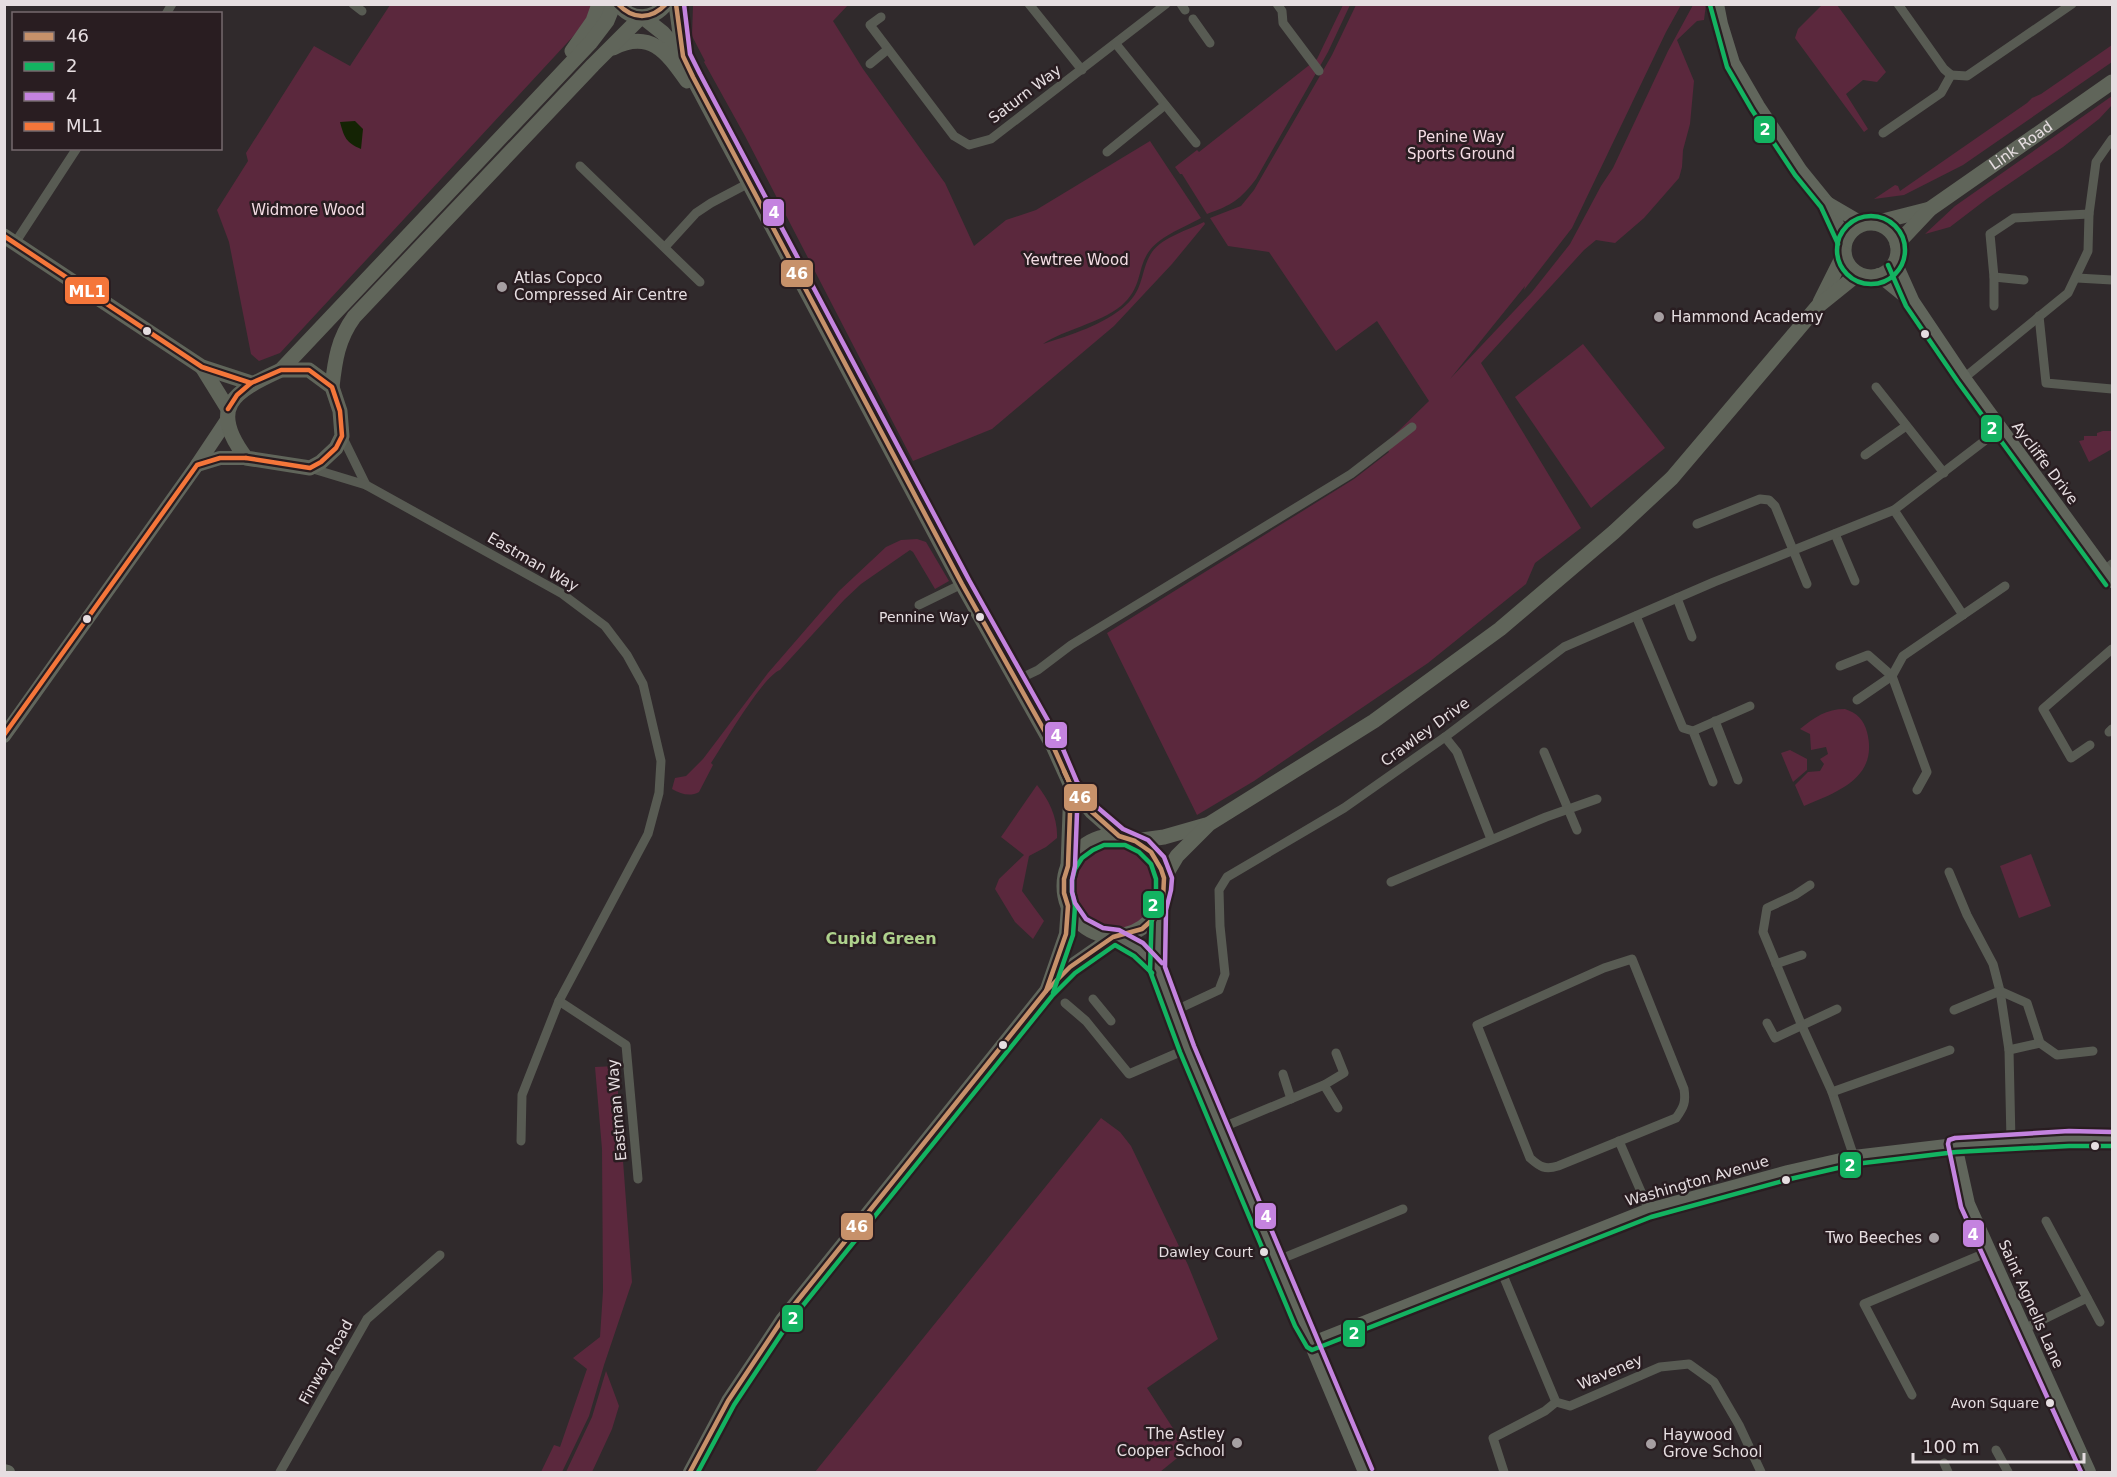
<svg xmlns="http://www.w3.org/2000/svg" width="2117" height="1477" viewBox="0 0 2117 1477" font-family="'DejaVu Sans',sans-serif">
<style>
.green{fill:#5b283d}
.water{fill:#142304}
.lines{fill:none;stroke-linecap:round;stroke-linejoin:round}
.street{stroke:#585b53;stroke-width:9}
.secondary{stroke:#61665c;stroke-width:14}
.primary{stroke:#60655a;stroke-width:15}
.bus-1-casing{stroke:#291d21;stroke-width:9}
.bus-2-casing{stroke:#291d21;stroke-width:9}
.bus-3-casing{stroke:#291d21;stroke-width:9}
.bus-4-casing{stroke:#291d21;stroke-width:9}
.bus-1{stroke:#c7916a;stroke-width:4.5}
.bus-2{stroke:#13b361;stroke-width:4.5}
.bus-3{stroke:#c483df;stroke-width:4.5}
.bus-4{stroke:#f5763a;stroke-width:4.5}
.poi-dot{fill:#a69fa2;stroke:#291d21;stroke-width:2}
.bus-dot{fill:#e6dee1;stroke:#291d21;stroke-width:2}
.labels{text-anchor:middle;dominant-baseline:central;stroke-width:5;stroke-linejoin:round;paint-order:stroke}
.bus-label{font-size:14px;fill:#e6dee1;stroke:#291d21;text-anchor:end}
.street-label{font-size:15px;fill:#e6dee1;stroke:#291d21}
.park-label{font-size:15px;fill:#f3dce3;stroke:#291d21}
.poi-label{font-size:15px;fill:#e6dee1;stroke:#291d21;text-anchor:start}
.neighbourhood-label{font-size:16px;font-weight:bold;fill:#aed18c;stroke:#291d21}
.line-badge{stroke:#291d21;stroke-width:2}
.badge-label{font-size:16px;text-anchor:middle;font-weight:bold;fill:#fff}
</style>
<rect width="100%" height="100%" fill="#302a2c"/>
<g class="green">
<polygon points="390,5 591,5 591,17 280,353 259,361 251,354 229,242 217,210 248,161 246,153 314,46 350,66"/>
<path d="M693 5H848L833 21 863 69 945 183 974 246 1006 220 1036 210 1150 141 1201 218C1185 227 1162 235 1150 250 1136 268 1144 286 1121 306 1098 324 1065 329 1043 344 1070 335 1104 325 1126 305 1145 288 1140 270 1152 252 1163 237 1188 230 1204 222L1205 224 1172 264 1114 326 992 429 913 461 745 136 704 62 705 61 692 36Z"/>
<path d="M1343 5H1350L1328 52 1256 179C1240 200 1232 205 1207 214L1182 174H1180L1175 167 1197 150 1199 152 1317 59Z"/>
<polygon points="1356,5 1681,5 1666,32 1572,228 1527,286 1524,290 1525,286 1450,379 1532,292 1570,244 1601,186 1613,168 1668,51 1693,5 1706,5 1704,20 1697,21 1677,40 1694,81 1690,124 1683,150 1682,167 1679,178 1644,218 1615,243 1596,240 1584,250 1481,363 1581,528 1535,563 1526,584 1428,663 1254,781 1197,815 1107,633 1354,479 1389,452 1384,445 1429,401 1377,321 1336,351 1269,252 1228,246 1210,218 1241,206 1254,190 1332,55"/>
<polygon points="1822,5 1837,5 1886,72 1877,82 1863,80 1846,94 1868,129 1864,132 1795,38 1798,29"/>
<polygon points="2112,45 2112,62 1963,165 1904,195 1874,199 1895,185 1898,186 1900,191 2027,103 2032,98 2041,94"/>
<polygon points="2112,96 2112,105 2099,119 2063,147 1988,198 1950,227 1925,234 1955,206"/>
<polygon points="1583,344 1665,448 1591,508 1515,397"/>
<polygon points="2103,431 2112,431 2112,449 2089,462 2079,441 2084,440 2084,436 2097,436 2097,433"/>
<path d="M917 539 926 542 949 581 935 589 913 552 910 550 861 584 844 600 780 670C763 676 723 745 711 763L713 765 699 792C690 797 681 794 672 789L675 778 686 776 703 759 768 673 839 591 886 547 901 540Z"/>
<path d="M1845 709C1857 713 1864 720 1867 732 1879 778 1837 792 1804 806L1795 785 1808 772 1820 771 1824 764 1820 759 1828 754 1826 747 1811 750 1810 734 1800 729C1815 717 1826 709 1845 709Z"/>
<polygon points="1790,750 1807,759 1807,770 1793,782 1781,753"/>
<path d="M1037 785C1049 800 1058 818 1057 838L1046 847 1029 856 1022 891 1044 921 1033 939 1015 922 995 889 999 879 1024 855 1001 837Z"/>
<circle cx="1115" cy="887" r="43"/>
<polygon points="2031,854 2051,906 2019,918 2000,866"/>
<polygon points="616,1066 632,1282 604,1365 589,1416 562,1472 541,1472 554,1445 560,1447 587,1369 573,1358 600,1337 603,1291 602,1149 595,1067"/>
<polygon points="1101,1118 1120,1132 1131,1146 1188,1265 1218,1339 1147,1388 1187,1450 1160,1472 815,1472"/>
<polygon points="606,1371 619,1406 612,1429 592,1472 566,1472 592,1417"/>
</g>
<path class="water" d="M355 121 363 129 361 149C346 143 344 137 340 122Z"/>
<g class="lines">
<g class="street">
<polyline points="353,4 362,11"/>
<polyline points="1029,4 1082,70"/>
<polyline points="1181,4 1185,10"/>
<polyline points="1277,4 1282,11 1283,23 1319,71"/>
<polyline points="1898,4 1944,69 1951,75"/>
<polyline points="166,14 172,4"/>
<polyline points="881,17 870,25 954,136 969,145 991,139 1166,4"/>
<polyline points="1193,19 1210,43"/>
<polyline points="1116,44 1196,143"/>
<polyline points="870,64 887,50"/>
<polyline points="1883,133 1941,93 1951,75 1967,76 2072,4"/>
<polyline points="1107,152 1165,105"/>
<polyline points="580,166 700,282"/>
<polyline points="15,243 77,148"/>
<polyline points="665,247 696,213 711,203 749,183"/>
<polyline points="1994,277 2024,280"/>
<polyline points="2077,278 2112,280"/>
<polyline points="1994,306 1994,277 1990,234 2014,218 2089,214"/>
<polyline points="2039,316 2046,383 2112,389"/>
<polyline points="1964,378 2068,293 2088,251 2089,214 2096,162 2112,139"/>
<polyline points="1876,387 1944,473"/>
<polyline points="342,436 366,485"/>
<polyline points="1865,455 1906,426"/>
<polyline points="310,468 366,485 561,593 605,626 627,655 643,684 661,761 659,793 648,834 559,1001 522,1095 521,1141"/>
<polyline points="1894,510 1963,615"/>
<polyline points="1697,524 1760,499 1769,500 1775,506 1807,584"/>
<polyline points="1835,534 1855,581"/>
<polyline points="2105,570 2112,564"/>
<polyline points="1677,598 1692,637"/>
<polyline points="919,605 962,584"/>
<polyline points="1636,616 1683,728 1693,731 1713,782"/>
<polyline points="1840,666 1868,655 1892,676 1857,700"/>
<polyline points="1017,680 1038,670 1071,645 1351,474 1412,427"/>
<polyline points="1715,721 1738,780"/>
<polyline points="1693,731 1750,706"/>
<polyline points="2109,732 2112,729"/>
<polyline points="1445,737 1457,752 1491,839"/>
<polyline points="2090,745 2071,758 2043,709 2112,649"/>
<polyline points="1544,752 1577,830"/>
<polyline points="1917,790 1927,772 1892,676 1903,656 2005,586"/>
<polyline points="1949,872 1967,915 1993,964 2000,991 2009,1050 2011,1141"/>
<polyline points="1391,882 1546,817 1597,799"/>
<polyline points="1810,885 1795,895 1767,908 1763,932 1802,1026 1832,1092 1854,1157"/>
<path d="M1632 959 1684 1089C1686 1102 1684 1107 1676 1118L1558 1166C1545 1170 1540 1167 1530 1158L1477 1025 1604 968Z"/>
<polyline points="1776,964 1802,955"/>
<polyline points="1093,999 1111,1021"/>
<polyline points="559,1001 626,1045 638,1179"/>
<polyline points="1065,1003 1086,1021 1129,1074 1187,1049"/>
<polyline points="1954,1010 2000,991 2027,1003 2040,1043 2009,1050"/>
<polyline points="1174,1011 1219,990 1225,974 1220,926 1219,890 1227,877 1344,808 1445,737 1564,647 1714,582 1894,510 2000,429"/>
<polyline points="1767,1023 1775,1038 1837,1009"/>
<polyline points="2040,1043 2057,1055 2093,1051"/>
<polyline points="1283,1074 1291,1099"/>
<polyline points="1324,1085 1338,1108"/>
<polyline points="1832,1092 1950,1050"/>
<polyline points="1221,1128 1324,1085 1344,1073 1336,1053"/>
<polyline points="1619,1141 1649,1210"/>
<polyline points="2046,1221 2100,1322"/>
<polyline points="1276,1261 1403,1209"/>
<polyline points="1500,1268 1556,1402 1570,1406 1660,1367 1689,1364 1714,1382 1739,1425 1761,1472"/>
<polyline points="2024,1329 2087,1298"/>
<polyline points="1912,1395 1864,1304 1988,1252"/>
<polyline points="1996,1450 2008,1472"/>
<polyline points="1944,1463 1948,1472"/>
<polyline points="280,1472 367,1319 440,1255"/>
<polyline points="1504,1472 1493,1438 1545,1411 1556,1402"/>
</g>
<g class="secondary">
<polyline points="1717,4 1721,24 1733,63 1758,106 1801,171 1827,203 1845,241"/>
<polyline points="1827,203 1863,224"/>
<polyline points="1895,262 1913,302 1964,378 2112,581"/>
<polyline points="1879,275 1911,301"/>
<polyline points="197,465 220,458 246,458"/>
<polyline points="4,736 197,465 227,420"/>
<polyline points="1159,909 1157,968 1187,1049 1365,1472"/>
<polyline points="1116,937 1139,950 1157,968"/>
<polyline points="1047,989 1066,934 1068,906"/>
<polyline points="1955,1145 1968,1204 2089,1472"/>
<polyline points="1313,1343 1649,1210 1788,1172 1854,1157 1955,1145 2069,1138 2112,1139"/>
<polyline points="4,1471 8,1472"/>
<polyline points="690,1472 728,1401 782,1320 1046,991 1070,967 1113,937"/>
</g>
<g class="primary">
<path d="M618 4C632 22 653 20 666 4"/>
<polyline points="676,4 683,56 685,63 962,584 1053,746 1071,786 1092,812 1119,836"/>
<polyline points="644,18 663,33 683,56"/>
<path d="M613 48C651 29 667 53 687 81"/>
<polyline points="572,51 593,21 599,4"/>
<polyline points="1875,223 1930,209"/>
<circle cx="1871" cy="250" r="27"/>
<polyline points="4,236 202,367 251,383"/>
<path id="s1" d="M1897 244 1930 209 2112 82"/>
<polyline points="1820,302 1844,254"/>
<polyline points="202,367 228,409"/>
<polyline points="281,370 591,42 607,21 614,4"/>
<path d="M281 370H309L332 387 340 411 342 436 336 448 321 462 310 468 246 458C208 407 233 392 281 370Z"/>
<path d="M332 387C335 360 338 339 354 317L593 65 641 17"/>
<circle cx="1114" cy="886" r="50"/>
<polyline points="1135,841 1164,837 1206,825"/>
<polyline points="1068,866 1071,786"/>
<polyline points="1164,878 1177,856 1209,824 1374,721 1500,629 1614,532 1672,478 1817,307 1858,274"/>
</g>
<g class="bus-1-casing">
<g id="bus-1">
<path d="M618 4C633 20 651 20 666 4"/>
<polyline points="676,4 683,56 693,77 962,584 1053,746 1071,786 1092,812 1119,836 1135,841 1151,852 1161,869 1164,878 1163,899 1152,920 1142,929 1113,937 1070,967 1046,991 782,1320 728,1401 690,1472"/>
<polyline points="1046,991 1066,934 1068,906 1064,893 1064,879 1068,866 1071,786 1064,771"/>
</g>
</g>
<g class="bus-2-casing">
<g id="bus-2">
<polyline points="1710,5 1727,67 1752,110 1795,175 1821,207 1838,244"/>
<circle cx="1871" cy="250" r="34"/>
<polyline points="1888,265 1906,306 1958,382 2106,585"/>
<polyline points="1053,993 1073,935 1075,906 1072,892 1072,880 1075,869 1082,858 1093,850 1104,845 1125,845 1139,852 1151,864 1156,879 1156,897 1152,909 1150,971 1180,1052 1295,1326 1307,1347 1312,1350 1651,1217 1790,1179 1855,1164 1956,1152 2069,1146 2112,1146"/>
<polyline points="698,1472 734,1405 788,1324 1052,996 1075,973 1115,945 1134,956 1152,973"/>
</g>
</g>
<g class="bus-3-casing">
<g id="bus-3">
<polyline points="684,4 690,54 700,74 969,580 1060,742 1077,782 1097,807 1123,829 1148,840 1164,857 1172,878 1171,890 1166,910 1165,967 1194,1046 1372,1469"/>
<polyline points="1078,786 1075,866 1072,880 1072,892 1075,903 1086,919 1103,928 1119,930 1143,943 1162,963"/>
<polyline points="2081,1472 1961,1207 1948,1144 1949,1140 1955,1138 2069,1131 2112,1132"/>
</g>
</g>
<g class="bus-4-casing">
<g id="bus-4">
<polyline points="4,236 202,367 251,383"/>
<polyline points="228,409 237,395 251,383 281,370 309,370 332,387 340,411 342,436 336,448 321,462 310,468 246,458"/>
<polyline points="4,735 197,465 220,458 246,458"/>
</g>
</g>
<use href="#bus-1" class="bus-1"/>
<use href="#bus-2" class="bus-2"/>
<use href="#bus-3" class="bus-3"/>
<use href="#bus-4" class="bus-4"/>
</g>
<g class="poi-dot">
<circle cx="502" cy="287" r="6"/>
<circle cx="1659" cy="317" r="6"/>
<circle cx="1934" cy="1238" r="6"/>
<circle cx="1237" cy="1443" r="6"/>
<circle cx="1651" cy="1444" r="6"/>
</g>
<g class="bus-dot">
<circle cx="147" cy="331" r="5"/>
<circle cx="1925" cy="334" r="5"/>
<circle cx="980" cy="617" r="5"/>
<circle cx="87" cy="619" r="5"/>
<circle cx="1003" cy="1045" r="5"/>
<circle cx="2095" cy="1146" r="5"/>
<circle cx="1786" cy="1180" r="5"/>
<circle cx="1264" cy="1252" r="5"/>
<circle cx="2050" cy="1403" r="5"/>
</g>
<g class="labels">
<g class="bus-label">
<text x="969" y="617">Pennine Way</text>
<text x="1253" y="1252">Dawley Court</text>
<text x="2039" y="1403">Avon Square</text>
</g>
<g class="street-label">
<text transform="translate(1025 94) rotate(-37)">Saturn Way</text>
<text stroke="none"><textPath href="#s1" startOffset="159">Link Road</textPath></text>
<text transform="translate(2045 463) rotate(53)">Aycliffe Drive</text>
<text transform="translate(533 562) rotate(30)">Eastman Way</text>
<text transform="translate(1425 732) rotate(-36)">Crawley Drive</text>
<text transform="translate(617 1110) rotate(-95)">Eastman Way</text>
<text transform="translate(1697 1181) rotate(-16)">Washington Avenue</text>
<text transform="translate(2031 1304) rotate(66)">Saint Agnells Lane</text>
<text transform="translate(326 1362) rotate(-61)">Finway Road</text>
<text transform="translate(1610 1372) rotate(-23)">Waveney</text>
</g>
<g class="park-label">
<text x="1461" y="137">Penine Way<tspan x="1461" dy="17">Sports Ground</tspan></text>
<text x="308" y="210">Widmore Wood</text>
<text x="1076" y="260">Yewtree Wood</text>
</g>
<g class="poi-label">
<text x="514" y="278">Atlas Copco<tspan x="514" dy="17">Compressed Air Centre</tspan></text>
<text x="1671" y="317">Hammond Academy</text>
<text x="1922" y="1238" text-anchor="end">Two Beeches</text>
<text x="1225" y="1434" text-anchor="end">The Astley<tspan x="1225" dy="17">Cooper School</tspan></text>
<text x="1663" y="1435">Haywood<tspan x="1663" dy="17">Grove School</tspan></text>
</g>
<g class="neighbourhood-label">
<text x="881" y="938">Cupid Green</text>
</g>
</g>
<g class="line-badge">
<rect x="1753" y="115" width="23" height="29" rx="6" fill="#13b361"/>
<rect x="762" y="198" width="23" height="29" rx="6" fill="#c483df"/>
<rect x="780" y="259" width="34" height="29" rx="6" fill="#c7916a"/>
<rect x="64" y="276" width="46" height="29" rx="6" fill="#f5763a"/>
<rect x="1980" y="414" width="23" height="29" rx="6" fill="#13b361"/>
<rect x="1044" y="721" width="24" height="28" rx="6" fill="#c483df"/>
<rect x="1063" y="783" width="35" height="29" rx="6" fill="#c7916a"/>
<rect x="1142" y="890" width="23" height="29" rx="6" fill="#13b361"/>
<rect x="1839" y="1151" width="23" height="28" rx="6" fill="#13b361"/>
<rect x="1254" y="1202" width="23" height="28" rx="6" fill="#c483df"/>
<rect x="840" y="1212" width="34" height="29" rx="6" fill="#c7916a"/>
<rect x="1962" y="1219" width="23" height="29" rx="6" fill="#c483df"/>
<rect x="781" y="1304" width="23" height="29" rx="6" fill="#13b361"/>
<rect x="1342" y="1319" width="24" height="29" rx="6" fill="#13b361"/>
</g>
<g class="badge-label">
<text x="1765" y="135">2</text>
<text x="774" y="218">4</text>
<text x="797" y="279">46</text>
<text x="87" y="297">ML1</text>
<text x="1992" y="434">2</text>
<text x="1056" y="741">4</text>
<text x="1080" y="803">46</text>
<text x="1153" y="911">2</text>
<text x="1850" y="1171">2</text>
<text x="1266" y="1222">4</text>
<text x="857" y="1232">46</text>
<text x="1973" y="1240">4</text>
<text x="793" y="1324">2</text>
<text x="1354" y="1339">2</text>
</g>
<rect width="2117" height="1477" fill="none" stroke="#e6dee1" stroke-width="12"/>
<rect x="12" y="12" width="210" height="138" fill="#291d21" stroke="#756a6e" stroke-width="1.5"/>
<rect x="24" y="32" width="30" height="9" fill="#c7916a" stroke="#756a6e" stroke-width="1.5"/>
<text x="66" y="42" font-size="18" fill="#e6dee1">46</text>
<rect x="24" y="62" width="30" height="9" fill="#13b361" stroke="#756a6e" stroke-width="1.5"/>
<text x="66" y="72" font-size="18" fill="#e6dee1">2</text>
<rect x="24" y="92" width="30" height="9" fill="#c483df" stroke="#756a6e" stroke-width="1.5"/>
<text x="66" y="102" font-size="18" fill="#e6dee1">4</text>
<rect x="24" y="122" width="30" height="9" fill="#f5763a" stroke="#756a6e" stroke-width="1.5"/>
<text x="66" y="132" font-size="18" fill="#e6dee1">ML1</text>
<path d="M1913 1453v9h171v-9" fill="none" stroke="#e6dee1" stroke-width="3"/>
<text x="1922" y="1453" font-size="18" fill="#e6dee1" stroke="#291d21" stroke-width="4.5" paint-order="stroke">100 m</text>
</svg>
